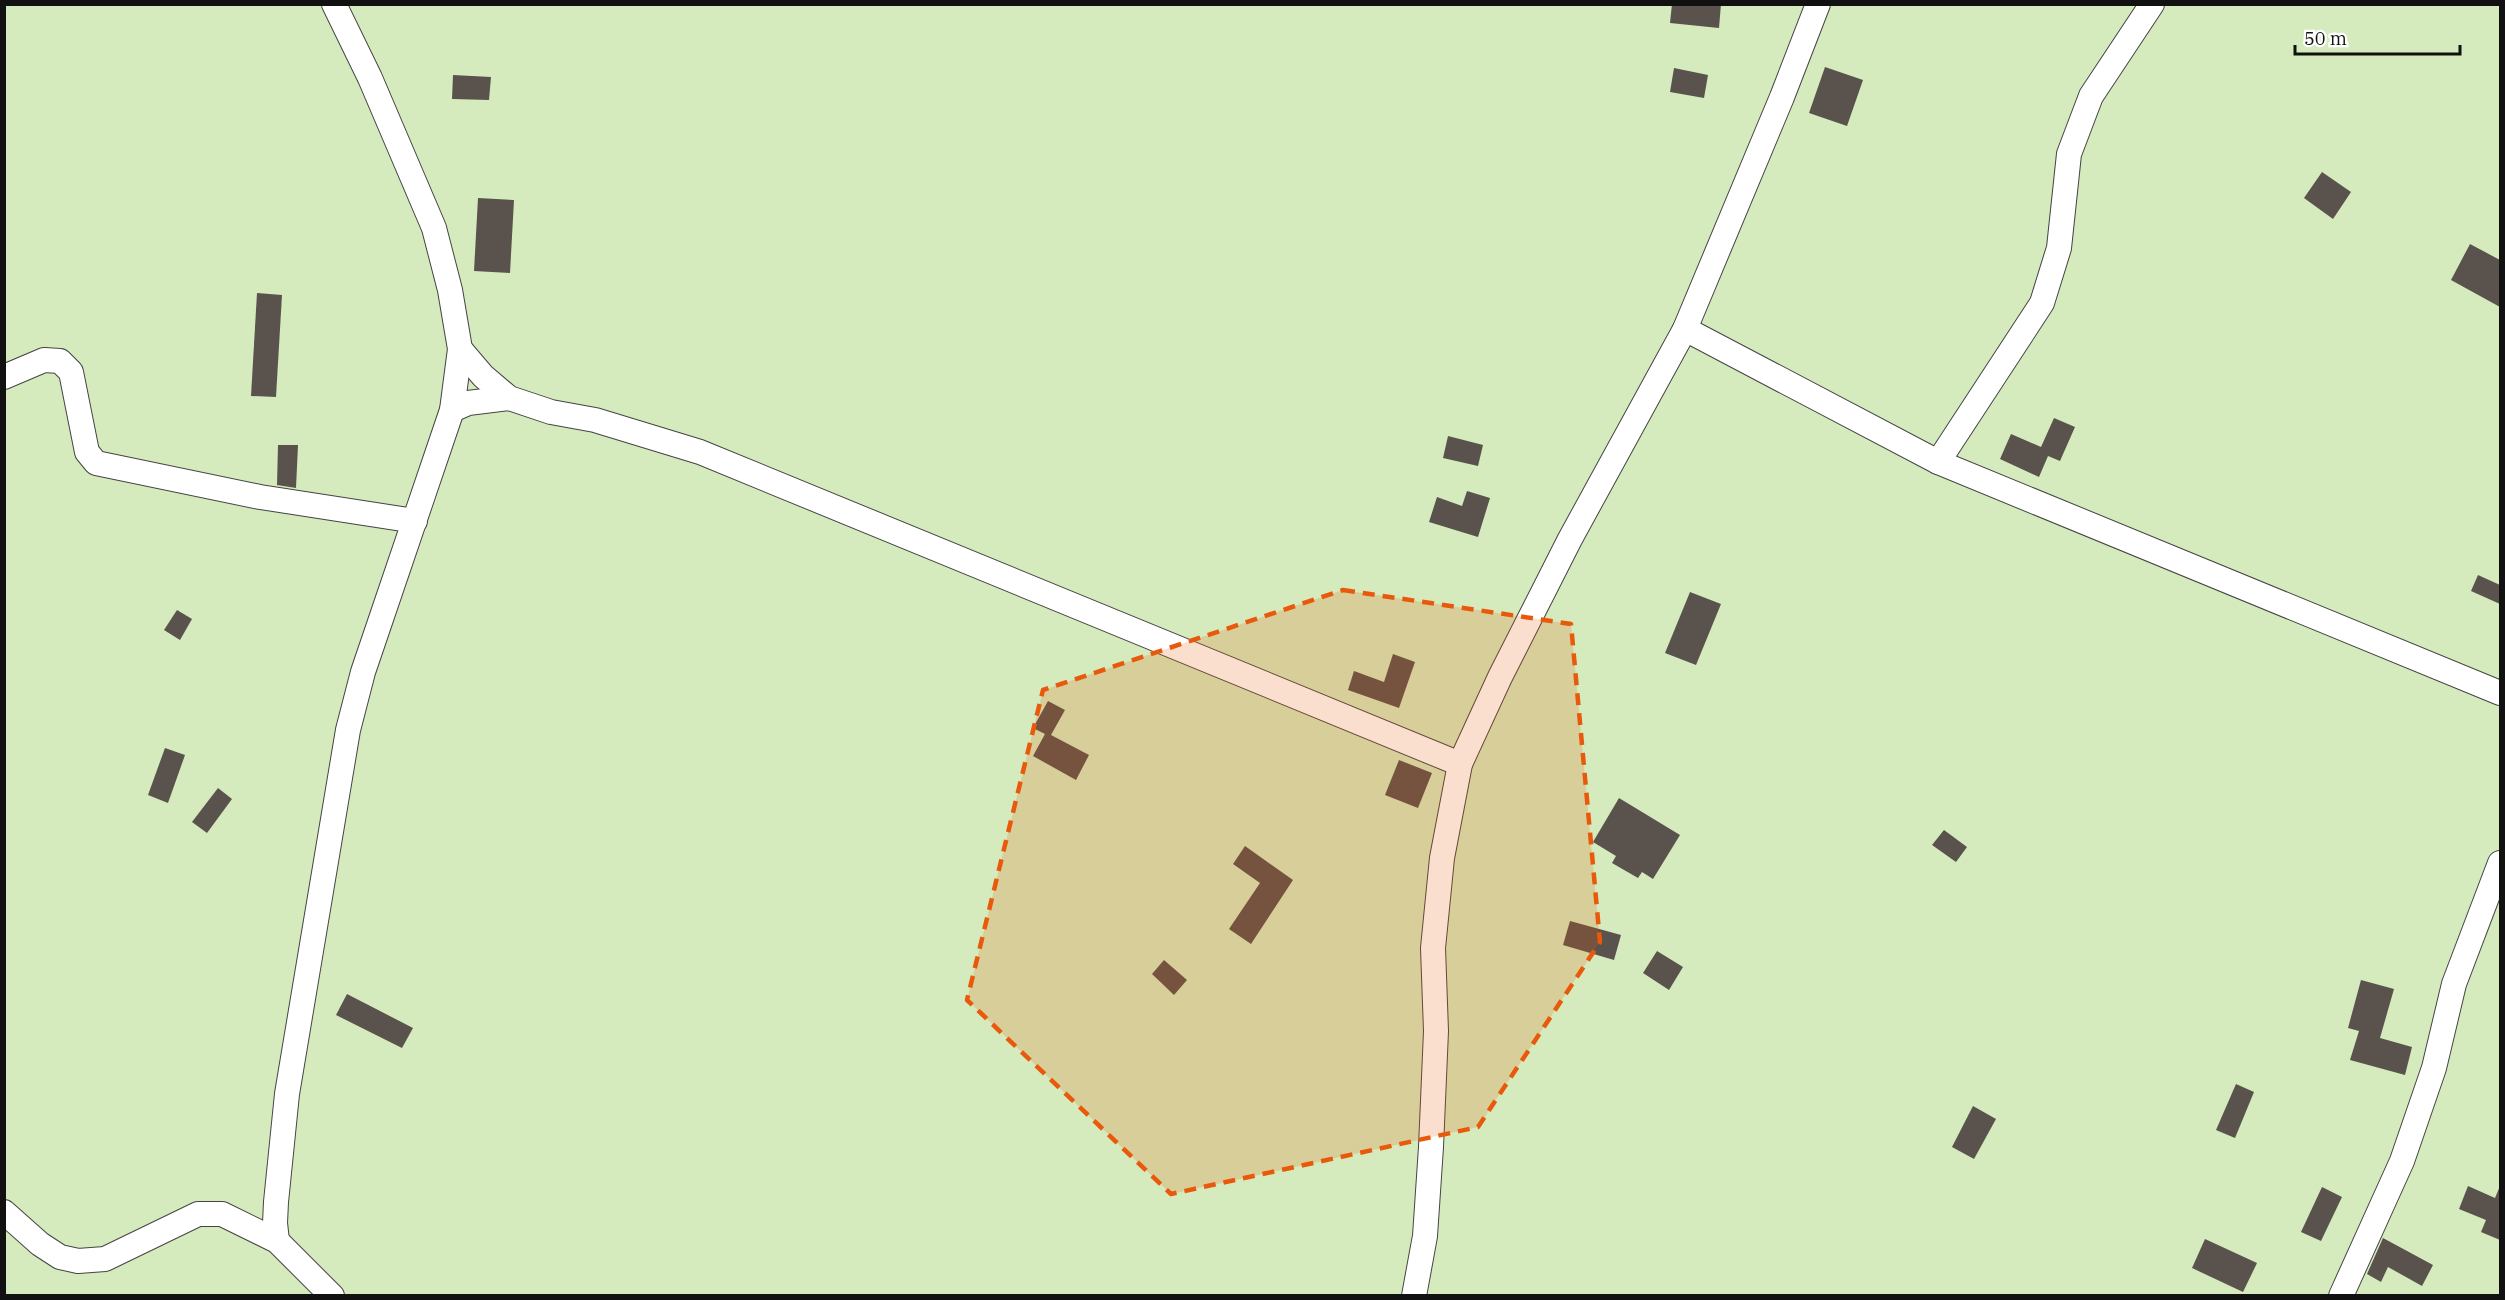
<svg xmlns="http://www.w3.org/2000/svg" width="2505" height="1300" viewBox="0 0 2505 1300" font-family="'IBM Plex Serif',serif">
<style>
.green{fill:#d5ebbd}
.building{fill:#5a524d}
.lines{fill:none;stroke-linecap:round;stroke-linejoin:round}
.minor-casing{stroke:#444;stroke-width:26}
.minor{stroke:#fff;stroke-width:24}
.marked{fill:#e8590c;fill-opacity:0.2;stroke:#e8590c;stroke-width:4.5;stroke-dasharray:12 8;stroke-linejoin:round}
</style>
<rect width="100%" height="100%" fill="#fffdf5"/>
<rect class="green" x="5" y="5" width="2495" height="1290"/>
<g class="building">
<polygon points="1672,4 1721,4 1719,28 1670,23"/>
<polygon points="1825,67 1863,80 1847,126 1809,113"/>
<polygon points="1674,68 1708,75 1704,98 1670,92"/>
<polygon points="453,75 491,77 489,100 452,99"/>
<polygon points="2322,172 2351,192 2333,219 2304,198"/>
<polygon points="478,198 514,200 510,273 474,271"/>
<polygon points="2470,244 2500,260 2500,307 2451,280"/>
<polygon points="257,293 282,295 276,397 251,396"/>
<polygon points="2054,418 2075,427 2060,461 2048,456 2039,477 2000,459 2011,434 2041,447"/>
<polygon points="1448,436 1483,445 1478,466 1443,458"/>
<polygon points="278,445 298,445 296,488 277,485"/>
<polygon points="1467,491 1490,498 1478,537 1429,522 1437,497 1462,506"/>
<polygon points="2478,575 2500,585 2500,604 2471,591"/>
<polygon points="1690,592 1721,604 1696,665 1665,653"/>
<polygon points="177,610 192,619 180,640 164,630"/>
<polygon points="1393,654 1415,662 1399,708 1348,690 1354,671 1384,682"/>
<polygon points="1048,701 1065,710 1051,735 1089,755 1076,780 1033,756 1045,734 1033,728"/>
<polygon points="165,748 185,755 168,803 148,795"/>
<polygon points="1399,760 1432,773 1418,808 1385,795"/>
<polygon points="218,788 232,799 207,833 192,822"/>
<polygon points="1619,798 1680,835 1653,879 1642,872 1638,878 1612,863 1616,856 1593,842"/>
<polygon points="1944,830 1967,847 1956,862 1932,845"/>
<polygon points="1245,846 1293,880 1251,944 1229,929 1260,883 1233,864"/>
<polygon points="1570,921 1621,935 1614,960 1563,945"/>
<polygon points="1657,951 1683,967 1669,990 1643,973"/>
<polygon points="1164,960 1187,980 1174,995 1152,974"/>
<polygon points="2361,980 2394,989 2380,1038 2412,1047 2405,1075 2350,1060 2359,1031 2348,1028"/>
<polygon points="347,994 413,1028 402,1048 336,1015"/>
<polygon points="2236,1084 2254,1092 2235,1138 2216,1130"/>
<polygon points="1973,1106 1996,1119 1974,1159 1952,1147"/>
<polygon points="2468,1186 2495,1198 2500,1186 2500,1240 2481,1232 2486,1220 2459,1209"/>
<polygon points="2322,1187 2342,1197 2321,1241 2301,1232"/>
<polygon points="2383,1238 2433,1265 2422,1286 2388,1267 2381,1282 2367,1274"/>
<polygon points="2205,1239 2257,1263 2243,1292 2192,1268"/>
</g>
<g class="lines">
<g class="minor-casing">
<g id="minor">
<polyline points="1685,329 1938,462 2500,693"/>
<polyline points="460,349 483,376 509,398 551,412 595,420 700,452 1460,764"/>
<polyline points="4,377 44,360 60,361 71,372 87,452 96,463 260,497 415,521"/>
<polyline points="452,410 468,403 509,398"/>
<polyline points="1938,462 2042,303 2059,248 2069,154 2091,96 2152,4"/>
<polyline points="4,1212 40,1244 60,1257 78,1261 105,1259 198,1214 222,1214 277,1241 332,1296"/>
<polyline points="277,1241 275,1223 276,1202 287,1094 348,730 363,672 452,410 460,349 450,290 434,228 370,78 334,4"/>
<polyline points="1414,1296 1425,1236 1431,1147 1436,1031 1433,948 1442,858 1460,764 1500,677 1570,539 1685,329 1782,97 1818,4"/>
<polyline points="2341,1296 2402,1161 2434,1068 2454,984 2500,863"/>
</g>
</g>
<use href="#minor" class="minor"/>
</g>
<path class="marked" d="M1343 590 1571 624 1600 942 1478 1127 1171 1194 967 1000 1043 690Z"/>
<rect width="2505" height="1300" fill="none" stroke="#111111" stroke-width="12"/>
<path d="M2295 45v9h165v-9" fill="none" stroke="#111111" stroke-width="3"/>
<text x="2304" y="45" font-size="18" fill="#111111" stroke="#ffffff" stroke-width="4.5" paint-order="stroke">50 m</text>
</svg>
